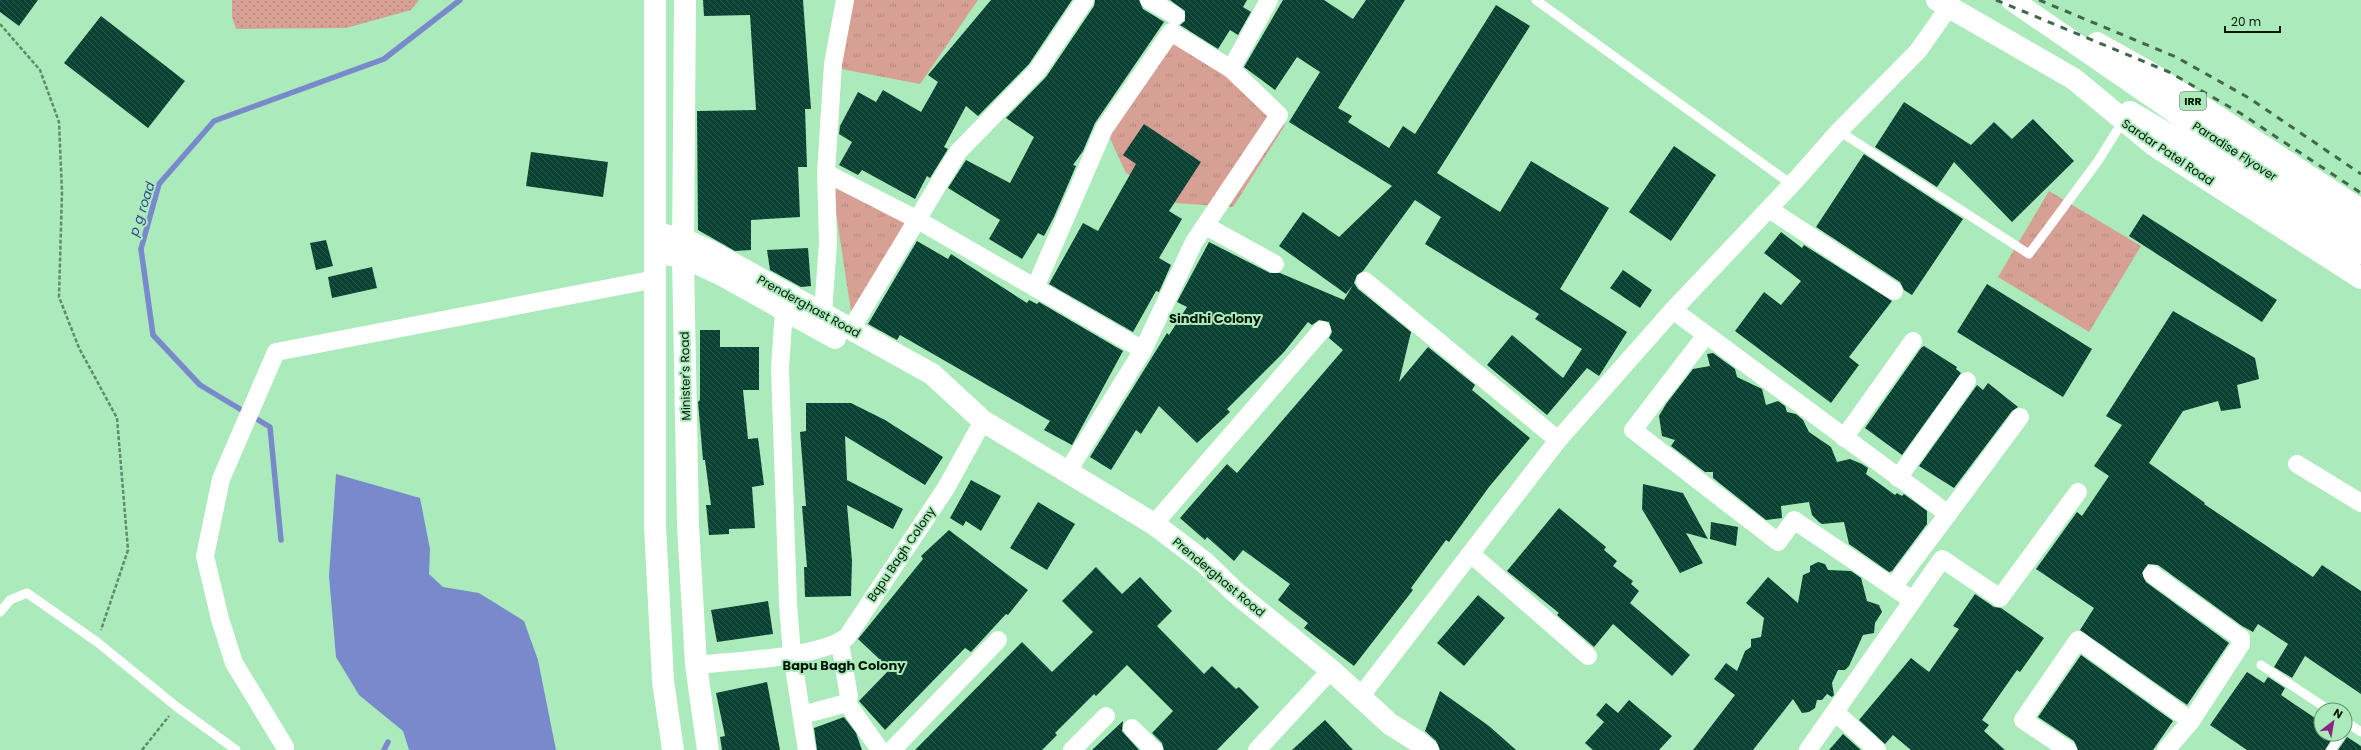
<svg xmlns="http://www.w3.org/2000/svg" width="2361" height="750" viewBox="0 0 2361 750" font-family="Poppins,sans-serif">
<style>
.grass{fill:url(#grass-dots)}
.park{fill:url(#park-tufts)}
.water{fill:#798acc}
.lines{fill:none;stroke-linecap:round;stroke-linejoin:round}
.stream{stroke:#798acc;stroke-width:5.5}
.building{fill:url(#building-back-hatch)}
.path{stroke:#5f8c6b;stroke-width:2.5;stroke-dasharray:4 2;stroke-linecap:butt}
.lane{stroke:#fff;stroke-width:9}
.street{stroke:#fff;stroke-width:18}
.secondary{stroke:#fff;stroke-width:22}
.primary{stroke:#fff;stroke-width:22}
.rail{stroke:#41674b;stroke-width:3;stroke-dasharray:7 7;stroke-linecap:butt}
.labels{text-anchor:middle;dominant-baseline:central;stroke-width:4;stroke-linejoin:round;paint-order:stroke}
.shield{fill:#abeaba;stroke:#33563d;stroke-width:1}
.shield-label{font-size:11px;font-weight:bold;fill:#001607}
.street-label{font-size:12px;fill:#001607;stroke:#abeaba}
.water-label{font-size:13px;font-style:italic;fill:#364594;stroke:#abeaba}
.neighbourhood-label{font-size:13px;font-weight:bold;fill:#001607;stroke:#abeaba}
</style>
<defs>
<pattern id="grass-dots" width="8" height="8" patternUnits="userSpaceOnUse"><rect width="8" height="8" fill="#d6a095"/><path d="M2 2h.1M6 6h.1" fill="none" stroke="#b6897f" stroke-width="1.8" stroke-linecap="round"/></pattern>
<pattern id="park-tufts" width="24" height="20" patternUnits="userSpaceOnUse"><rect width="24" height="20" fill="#d6a095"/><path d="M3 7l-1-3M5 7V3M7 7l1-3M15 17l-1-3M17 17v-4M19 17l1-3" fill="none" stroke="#b6897f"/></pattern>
<pattern id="building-back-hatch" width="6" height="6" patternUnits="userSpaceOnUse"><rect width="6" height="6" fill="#094133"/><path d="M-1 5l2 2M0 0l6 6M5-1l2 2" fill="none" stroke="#2b594d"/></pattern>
</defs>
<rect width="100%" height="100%" fill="#abeaba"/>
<polygon class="grass" points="232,0 419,0 411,10 346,28 236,29 232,17"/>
<g class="park">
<polygon points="850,0 978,0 920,84 836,68"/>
<polygon points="1171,38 1229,75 1285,125 1233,207 1175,203 1126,173 1107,132"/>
<polygon points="830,174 911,218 853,324"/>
<polygon points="2049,191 2141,246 2089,332 1998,277"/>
</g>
<polygon class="water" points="336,474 420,498 430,549 429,574 443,587 479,593 524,621 538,660 556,750 409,750 403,731 359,695 336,657 329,576"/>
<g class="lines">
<g class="stream">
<polyline points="281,540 270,427 200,385 153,335 141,249 159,184 214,121 384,59 460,0"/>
<polyline points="384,750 388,742"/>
</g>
</g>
<g class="building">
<polygon points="0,0 38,0 19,26 0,12"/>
<polygon points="703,0 803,0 811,109 805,109 807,167 798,167 800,217 751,220 751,250 735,251 698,230 697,111 756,110 750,15 704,16"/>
<polygon points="991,0 1072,0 1029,64 978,116 966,106 944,147 948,149 930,178 927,176 915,199 862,170 858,175 839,165 852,142 839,134 840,126 858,92 876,102 883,90 921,112 938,82 928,75"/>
<polygon points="1095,0 1139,0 1143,9 1166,23 1164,22 1095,123 1083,151 1073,165 1076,166 1054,217 1044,236 1038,233 1022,259 989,239 1000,220 948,188 966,160 1010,183 1034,137 1006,118 1046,77 1094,6"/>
<polygon points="1170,0 1247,0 1243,7 1251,12 1238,35 1230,30 1218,49 1180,25 1185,21 1185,11"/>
<polygon points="1283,0 1324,0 1353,19 1366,0 1405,0 1338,108 1352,116 1348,122 1389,148 1403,126 1415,134 1496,5 1530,26 1437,173 1500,212 1531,161 1609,208 1560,289 1627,332 1599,376 1587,368 1547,415 1487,365 1512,335 1563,378 1582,349 1535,319 1539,314 1425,244 1441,217 1415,200 1363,271 1357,275 1354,283 1358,289 1411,332 1399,382 1428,347 1475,385 1472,390 1530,438 1489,487 1449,542 1446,540 1411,588 1413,590 1354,666 1304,628 1308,623 1278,600 1290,584 1243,550 1234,561 1207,537 1205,540 1180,518 1227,464 1237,473 1343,350 1329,338 1332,332 1329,322 1319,320 1312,325 1308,322 1284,352 1227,409 1230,412 1197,443 1159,406 1141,434 1136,430 1111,470 1090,457 1167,333 1169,335 1187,307 1177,302 1209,242 1270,273 1280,273 1344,300 1353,285 1346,294 1279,246 1303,212 1339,237 1392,186 1289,122 1320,72 1297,57 1275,90 1244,67"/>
<polygon points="101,16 185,81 148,128 64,63"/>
<polygon points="1904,102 1971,145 1994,122 2012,139 2033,119 2074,161 2012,222 1954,162 1937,187 1875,147"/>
<polygon points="1144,124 1201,162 1169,211 1182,219 1159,258 1171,265 1159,292 1156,291 1133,332 1049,284 1083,223 1098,231 1136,164 1123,155"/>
<polygon points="1674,146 1716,175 1671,241 1629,212"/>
<polygon points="531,152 608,162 603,197 526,186"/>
<polygon points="1864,154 1963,219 1912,295 1904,290 1900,282 1816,227"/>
<polygon points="2143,214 2277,300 2262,322 2129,236"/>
<polygon points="1781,232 1802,248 1804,245 1892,301 1849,357 1859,365 1831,403 1735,331 1764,292 1781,305 1801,281 1764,253"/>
<polygon points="326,240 333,266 316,270 310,243"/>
<polygon points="917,241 948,259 951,254 1027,303 1029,300 1037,304 1039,302 1123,351 1072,445 1044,430 1050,421 900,335 897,340 868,324"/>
<polygon points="808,248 811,286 801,287 770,270 767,250"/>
<polygon points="372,267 377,288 332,298 328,277"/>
<polygon points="1623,270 1652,290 1640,308 1610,288"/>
<polygon points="1987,284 2092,349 2063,397 1957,332"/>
<polygon points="2173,311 2255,358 2259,379 2237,385 2241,408 2221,411 2218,401 2183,411 2149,463 2205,503 2204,504 2313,577 2322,565 2361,591 2361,694 2305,656 2292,678 2274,667 2288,644 2258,624 2253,632 2242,626 2158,565 2148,564 2142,573 2146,582 2229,643 2187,705 2080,630 2094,608 2036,569 2077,512 2082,516 2109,476 2094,466 2122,425 2106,416"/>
<polygon points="700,330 720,330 720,347 759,347 759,390 743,390 748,439 758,438 764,485 752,487 755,528 729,529 729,534 709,535 706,505 711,505 705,460 703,460 698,402 700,400"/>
<polygon points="1924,346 1957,367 1956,369 1961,373 1902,455 1865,428 1921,348"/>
<polygon points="1713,353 1735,369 1737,377 1762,389 1766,405 1778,401 1785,406 1787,412 1796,414 1803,420 1809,432 1831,447 1837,462 1850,459 1862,464 1868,468 1866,474 1895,495 1897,493 1902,496 1904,494 1927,511 1927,524 1892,571 1889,572 1849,544 1844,522 1822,524 1819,522 1812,515 1809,502 1781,506 1782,518 1766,520 1713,478 1713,472 1705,472 1671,446 1675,440 1662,436 1659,416 1666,404 1693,369 1710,366 1707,354"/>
<polygon points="1988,383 2018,407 2012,411 1954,488 1919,466 1977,385 1983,390"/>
<polygon points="806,403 851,403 885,420 943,457 925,485 845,436 847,480 903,509 893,529 847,505 852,561 851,596 805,597 804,567 807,567 802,506 806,506 800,432 806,431"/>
<polygon points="971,480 1001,496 981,531 966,521 963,526 950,518"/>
<polygon points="1643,484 1683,493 1708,539 1686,533 1703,563 1680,573 1642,509"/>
<polygon points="1038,502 1075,524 1047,570 1010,548"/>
<polygon points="1559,508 1606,547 1604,550 1617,561 1613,566 1633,581 1631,584 1639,591 1630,603 1690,655 1672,676 1613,624 1594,647 1557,615 1559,613 1507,571"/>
<polygon points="1711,522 1738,527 1736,546 1710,539"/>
<polygon points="949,530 1028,590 1008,615 1006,614 971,652 965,648 885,730 859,701 890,669 858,639 923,559 921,556"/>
<polygon points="1818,562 1825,564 1828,570 1851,571 1861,578 1867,601 1879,605 1882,612 1875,623 1874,633 1863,635 1849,666 1845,670 1838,670 1832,683 1834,695 1832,697 1827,694 1822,700 1817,700 1815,708 1809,712 1802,713 1793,699 1753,750 1693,750 1735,695 1714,679 1726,663 1737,671 1745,651 1751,647 1751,639 1761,637 1764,618 1746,603 1768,577 1798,603 1803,575 1810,572 1810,566"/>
<polygon points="1096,567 1122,594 1140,577 1172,611 1157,626 1204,674 1212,666 1236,689 1239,687 1259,707 1217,750 1164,750 1162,743 1152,733 1173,711 1127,665 1096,696 1094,694 1055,733 1057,735 1042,750 915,750 1022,642 1052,672 1093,632 1062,601"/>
<polygon points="1975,594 1994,607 2001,608 2044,638 2020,672 2017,670 1982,720 1989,725 1984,731 2005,750 1911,750 1893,735 1885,744 1859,720 1911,658 1929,672 1959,629 1953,626"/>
<polygon points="1478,595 1505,618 1464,666 1437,643"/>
<polygon points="768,601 773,634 717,642 711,610"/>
<polygon points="2081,655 2173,721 2153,750 2078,750 2074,741 2038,717"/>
<polygon points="2247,672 2264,683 2268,677 2285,688 2281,695 2321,722 2321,734 2335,734 2325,750 2247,750 2210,725"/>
<polygon points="767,682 780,750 722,750 720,737 725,736 716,693"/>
<polygon points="1440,691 1489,726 1516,750 1440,750 1436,741 1425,731"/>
<polygon points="1629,700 1672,736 1659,750 1593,750 1585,743 1604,722 1596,715 1606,703 1618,713"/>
<polygon points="844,717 856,733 862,750 817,750 814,728"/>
<polygon points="1325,720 1353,750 1292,750"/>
<polygon points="1123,721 1122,731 1139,750 1092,750"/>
<polygon points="1843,734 1861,750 1829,750"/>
<polygon points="2347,737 2361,746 2361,750 2338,750"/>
</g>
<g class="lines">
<g class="path">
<polyline points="0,24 40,70 59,122 62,192 59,297 79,348 117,418 128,550 101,630"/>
<polyline points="142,750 169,716"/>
</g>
<g class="lane">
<polyline points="1536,0 1784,179 1794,182"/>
<polyline points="1839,131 2029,254 2098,161 2123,121"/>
<polyline points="0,612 10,600 27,593 97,642 177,707 236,750"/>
<polyline points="2261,665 2329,710"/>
<polyline points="2345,721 2361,732"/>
<polyline points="2331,750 2342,734"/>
</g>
<g class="street">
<polyline points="1149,0 1176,16"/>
<polyline points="1231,69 1269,0"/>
<polyline points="826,173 916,219 1143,350"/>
<polyline points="1769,209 1894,291"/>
<polyline points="1206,226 1275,264"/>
<polyline points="1365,281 1558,440"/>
<polyline points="1035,288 1104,129 1171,32 1231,69 1279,115 1194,242 1143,350 1068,471"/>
<polyline points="784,309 780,368 788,603 792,655 807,750"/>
<polyline points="1673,310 1948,514 1893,587 1912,600"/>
<polyline points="823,313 828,243 826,173 833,64 845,0"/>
<polyline points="851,329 958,152 1037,71 1085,0"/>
<polyline points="1706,335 1633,430 1778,542 1794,520 1893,587"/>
<polyline points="1844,438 1913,341"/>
<polyline points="2297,464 2361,503"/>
<polyline points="1898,478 1967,381"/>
<polyline points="1948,514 2020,417"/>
<polyline points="1154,524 1322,330"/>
<polyline points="1471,554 1588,656"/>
<polyline points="2152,574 2241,638 2241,644 2191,721 2166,750"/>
<polyline points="840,642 849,697 847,703 880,750"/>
<path d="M696 665C733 661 819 658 847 637L946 488 983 421"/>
<polyline points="1360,697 1558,440 1673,310 1794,182 1839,131 1918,51 1949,7"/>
<polyline points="1835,712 1877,750"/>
<polyline points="802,715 847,703"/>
<polyline points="1132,728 1154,750"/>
<polyline points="285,747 234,663 220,619 205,556 221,479 276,352 656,279"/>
<polyline points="892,750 998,640"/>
<polyline points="1072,750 1106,716"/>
<polyline points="1257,750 1331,670"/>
<polyline points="1808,750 1942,559 2000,598 2078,492"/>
<polyline points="2068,750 2023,720 2078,640 2191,721"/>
</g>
<g class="secondary">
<polyline points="655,0 655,526 663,681 673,750"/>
<polyline points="685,0 683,257 688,525 696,665 708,750"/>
<polyline points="655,233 683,239 712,252 932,374 983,421 1154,524 1204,562 1235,592 1331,670 1390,724 1417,741 1428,750"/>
<polyline points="670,255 683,257 720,274 835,338"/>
</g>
<g class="primary">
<polyline points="1937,0 2074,79 2155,146 2361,278"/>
<polyline points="2012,0 2227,148 2361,230"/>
<polyline points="2097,43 2147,71 2361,210"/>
<polyline points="2130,112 2216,162 2361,253"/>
</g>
<g class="rail">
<polyline points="1996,0 2169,72 2240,113 2361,193"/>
<polyline points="2039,0 2176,57 2249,98 2361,174"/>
</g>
</g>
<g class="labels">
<rect class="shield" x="2180" y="92" width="26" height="18" rx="3"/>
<g class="shield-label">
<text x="2193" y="101">IRR</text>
</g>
<g class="street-label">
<text transform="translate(2235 151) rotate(33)">Paradise Flyover</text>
<text transform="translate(2168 152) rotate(34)">Sardar Patel Road</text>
<text transform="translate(809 306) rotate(29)">Prenderghast Road</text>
<text transform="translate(685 376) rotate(-91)">Minister's Road</text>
<text transform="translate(901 554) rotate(-56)">Bqpu Bagh Colony</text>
<text transform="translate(1219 577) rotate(40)">Prenderghast Road</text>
</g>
<g class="water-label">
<text transform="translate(142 209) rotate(-72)">p g road</text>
</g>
<g class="neighbourhood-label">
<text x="1215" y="318">Sindhi Colony</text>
<text x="844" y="665">Bapu Bagh Colony</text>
</g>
</g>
<g transform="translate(2333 722) rotate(31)"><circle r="19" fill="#abeaba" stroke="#679572"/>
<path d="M0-3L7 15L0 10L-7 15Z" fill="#8e2285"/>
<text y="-6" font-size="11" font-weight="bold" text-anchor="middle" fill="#001607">N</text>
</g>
<path d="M2225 26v6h55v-6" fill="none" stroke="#001607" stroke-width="2"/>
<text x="2231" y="26" font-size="12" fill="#001607" stroke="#abeaba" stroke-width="3" paint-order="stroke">20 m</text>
</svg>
